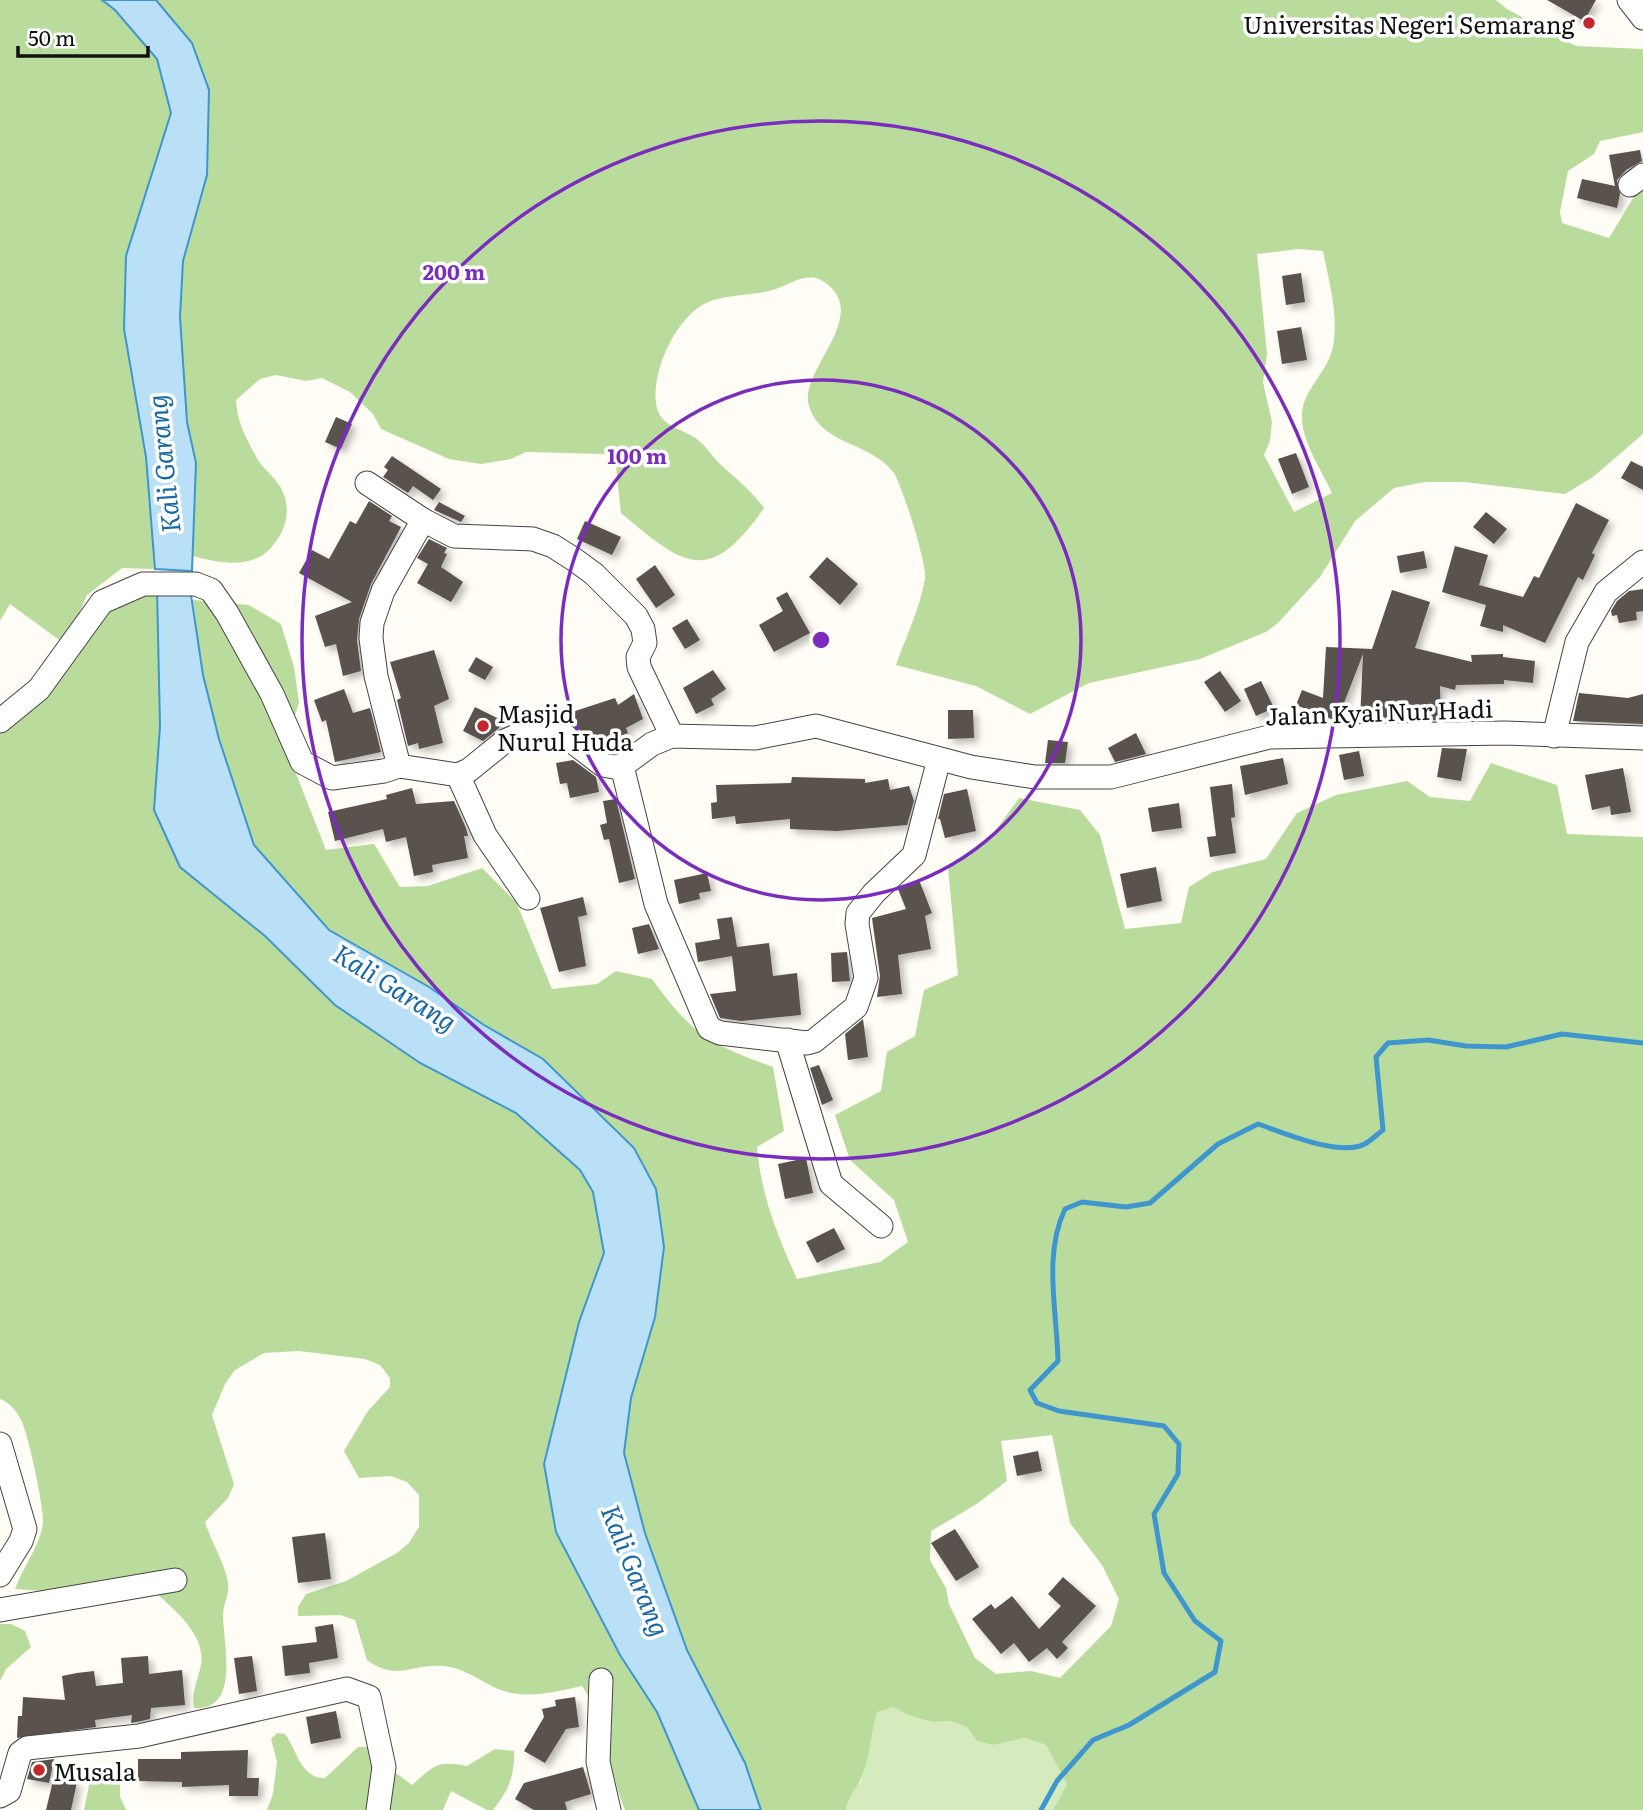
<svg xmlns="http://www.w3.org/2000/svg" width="1643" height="1810" viewBox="0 0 1643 1810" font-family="Literata,serif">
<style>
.green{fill:#d5ebbd}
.forest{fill:#b9dc9c;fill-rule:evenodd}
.water{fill:#b9e0f7;stroke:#3f96cf;stroke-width:2}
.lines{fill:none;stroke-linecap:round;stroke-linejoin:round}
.stream{stroke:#3f96cf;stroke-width:5}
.building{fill:#5a524d;filter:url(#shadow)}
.minor-casing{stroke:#444;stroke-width:25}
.minor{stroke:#fff;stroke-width:23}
.ring{fill:none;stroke:#7b2cbf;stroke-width:3.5}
.poi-dot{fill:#c4262e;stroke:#fff;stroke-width:2.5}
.labels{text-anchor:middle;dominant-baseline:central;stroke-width:7;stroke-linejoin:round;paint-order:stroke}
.poi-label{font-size:24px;fill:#111;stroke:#fff;text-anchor:start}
.street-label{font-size:24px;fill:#111;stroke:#fff}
.water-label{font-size:26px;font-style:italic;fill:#1768a6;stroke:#fff}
.centre{fill:#7b2cbf;stroke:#fff;stroke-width:3.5}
.ring-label{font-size:21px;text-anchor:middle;font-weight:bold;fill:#7b2cbf;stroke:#fff;stroke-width:7;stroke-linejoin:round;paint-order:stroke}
</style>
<defs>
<filter id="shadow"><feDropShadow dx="4.5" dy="4.5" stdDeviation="3.5" flood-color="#0004"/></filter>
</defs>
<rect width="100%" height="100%" fill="#fffdf5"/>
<polygon class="green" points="893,1707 908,1715 932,1722 950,1721 967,1727 977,1741 993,1745 1025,1738 1046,1745 1067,1784 1053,1810 846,1810 850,1793 861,1781 877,1711"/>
<g class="forest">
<polygon points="0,0 102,0 115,10 157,59 171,113 126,256 124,329 146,457 155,569 122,568 87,595 66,645 10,604 0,621"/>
<path d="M156 0H1496L1507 9 1576 46 1643 49V132L1600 141 1594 154 1568 171 1560 212 1562 223 1609 238 1635 195 1643 189V434L1593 477 1565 494 1464 482H1425L1394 488 1355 521 1320 577 1278 623 1266 632 1200 659 1089 683 1030 714 976 686 896 665C906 637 920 608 925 579 928 566 902 486 894 473 890 468 884 462 879 459 854 441 819 439 809 406 798 371 870 318 827 284 809 269 792 284 773 290 752 296 726 294 706 303 675 318 649 375 657 408 662 428 685 429 698 440 706 446 712 456 719 463 735 478 752 491 764 508 709 587 684 566 621 513L616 466 605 454 526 452 511 459 481 464 449 459 381 429 373 414 350 392 322 378 306 381 276 375 260 379 236 400C237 423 247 440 258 460 264 469 273 476 279 485 293 507 287 530 270 549 251 569 217 563 193 556L196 463 187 422 180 317 183 261 207 175 192 43ZM1298 249 1323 251C1329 282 1340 319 1332 351 1325 375 1300 393 1302 419 1303 444 1322 471 1332 493L1294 512 1264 455 1270 441 1272 422 1263 382 1267 354 1257 254Z"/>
<path d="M157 588 160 726 154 810 265 936 335 1005 420 1063 516 1113 580 1170 593 1192 604 1253 579 1322 544 1464 556 1532 620 1655 657 1712 699 1810H625C608 1770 608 1723 582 1686 554 1692 526 1700 498 1689 480 1681 464 1668 444 1666 412 1663 397 1682 367 1660L355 1620 340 1615 298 1616V1607L306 1594 346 1581 397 1553 409 1543 419 1527V1495L407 1482 391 1476 359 1478 344 1451 368 1411 390 1387V1378L380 1365 365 1359 299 1351 264 1353 235 1370 225 1384 212 1415 234 1484 228 1498 205 1522C211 1542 225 1563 228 1583 230 1594 223 1604 223 1615 223 1642 241 1712 194 1708 191 1692 198 1680 201 1665 207 1631 165 1602 143 1582L57 1592 15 1589C23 1567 40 1546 43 1523 45 1511 28 1434 22 1422 17 1412 10 1402 0 1399V728L90 619Z"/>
<path d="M193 600 249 605 281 624 294 667 299 702 286 748 326 850 374 844 400 887 428 886 482 868 516 902 552 989 597 984 616 971 652 979C692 1034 709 1044 773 1067L784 1131 757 1147C761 1195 777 1235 797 1279L880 1262 908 1242 894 1200 850 1160 835 1115 881 1091 887 1052 915 1036 924 990 958 975 948 867 988 841 1019 798 1080 810 1100 835 1125 929 1181 923 1189 887 1213 872 1266 859 1297 813 1336 795 1407 781 1430 797 1470 801 1491 763 1557 785 1567 834 1643 837V1810H1053L1067 1784 1046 1745 1025 1738 993 1745 977 1741 967 1727 950 1721 932 1722 908 1715 893 1707 877 1712C871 1733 870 1756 862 1776 857 1789 848 1795 846 1810H761L745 1763 687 1650 645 1533 624 1453 631 1398 655 1317 664 1247 484 1025 429 987 329 930 254 845 219 739 203 675ZM1052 1435 1070 1523 1102 1565 1119 1599 1111 1626 1060 1678 1031 1671 996 1674 975 1658 949 1604 946 1588 930 1560 931 1531 975 1505 1007 1481 1001 1441Z"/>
<polygon points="0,1624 11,1624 25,1631 31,1647 6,1669 0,1681"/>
<path d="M277 1733 285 1734C297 1750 301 1779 325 1778L358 1747H385L393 1771 412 1785C434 1766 436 1760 467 1766L495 1749 514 1751C515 1775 508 1792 493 1810H487L451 1791 443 1810H267L273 1794 277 1762 271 1739Z"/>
<polygon points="99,1768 107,1769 120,1780 120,1797 126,1810 84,1810 92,1771"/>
</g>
<g class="water">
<polygon points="102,0 156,0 192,43 209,90 207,175 183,261 180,317 187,422 196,463 192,571 155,569 146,457 124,329 126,256 171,113 157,59 115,10"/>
<polygon points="157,588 190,588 203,675 219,739 254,845 329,930 429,987 484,1025 543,1059 634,1148 656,1189 664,1247 655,1317 631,1398 624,1453 645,1533 687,1650 745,1763 761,1810 699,1810 657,1712 620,1655 556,1532 544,1464 579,1322 604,1253 593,1192 580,1170 516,1113 420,1063 335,1005 265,936 180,867 154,810 160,726"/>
</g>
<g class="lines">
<path class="stream" d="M1041 1810 1057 1781 1093 1740 1129 1725 1215 1672 1221 1641 1195 1621 1164 1573 1154 1514 1178 1474 1179 1444 1164 1426 1059 1411 1037 1403 1030 1390 1058 1361C1057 1311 1043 1255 1065 1209L1082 1202 1126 1207 1150 1203 1218 1144 1258 1124C1284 1133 1333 1154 1360 1146 1368 1144 1376 1135 1383 1130L1376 1057 1388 1043 1428 1040 1466 1046 1506 1047 1562 1034 1643 1043"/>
</g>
<g class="building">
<polygon points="1547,0 1596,0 1584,21"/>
<polygon points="1640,150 1642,161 1626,170 1617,180 1620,194 1617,208 1577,198 1582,179 1615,186 1609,155"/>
<polygon points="1301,273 1305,302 1286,305 1282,276"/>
<polygon points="1301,327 1307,360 1282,364 1277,331"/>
<polygon points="336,417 352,424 341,449 325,442"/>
<polygon points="1296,453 1309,487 1292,494 1278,459"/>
<polygon points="392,456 441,489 433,500 413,486 408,493 383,477 388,470 384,467"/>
<polygon points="1631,461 1643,467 1643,490 1621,478"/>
<polygon points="369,501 392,516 389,521 401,527 371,584 359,619 357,640 361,671 343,676 336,644 325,647 315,616 352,602 299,573 312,550 329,559 350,521 356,524"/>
<polygon points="439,502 465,516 461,522 434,510"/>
<polygon points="1576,503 1609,520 1592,553 1595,555 1583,580 1578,577 1545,643 1503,625 1503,632 1480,626 1486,605 1442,592 1455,546 1488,555 1479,585 1523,597 1534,576 1539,578"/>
<polygon points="1486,512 1507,529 1494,544 1473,527"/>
<polygon points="585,521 621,537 612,555 577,539"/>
<polygon points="429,539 447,548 444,553 447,554 441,567 463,582 451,602 417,583 428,564 417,558"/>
<polygon points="1424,551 1427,568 1400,573 1397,556"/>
<polygon points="827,557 858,584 840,605 809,577"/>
<polygon points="655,565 675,595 656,608 636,579"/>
<polygon points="1643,589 1643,611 1636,612 1637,620 1619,623 1617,615 1612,616 1611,611 1617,601 1629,591"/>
<polygon points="1392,590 1430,602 1415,648 1472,662 1471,655 1503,654 1503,657 1535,661 1533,683 1504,680 1504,684 1456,685 1455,690 1440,686 1441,720 1360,721 1363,654 1337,721 1296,705 1302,690 1323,698 1326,647 1372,649"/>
<polygon points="787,592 810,633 774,652 759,625 783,611 776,598"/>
<polygon points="687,619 700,640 685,649 672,628"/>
<polygon points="434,650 449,699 434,706 443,743 419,749 418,743 408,746 397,700 401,698 390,662"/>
<polygon points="476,657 493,667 485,680 468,671"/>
<polygon points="713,670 726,689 711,699 714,705 696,714 683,688"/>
<polygon points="1220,671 1241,701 1225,712 1204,682"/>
<polygon points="1261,681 1274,708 1256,716 1244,689"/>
<polygon points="344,689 353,713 370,708 381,752 335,762 326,720 322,722 314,700"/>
<polygon points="1579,693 1628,698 1643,694 1643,724 1573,721"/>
<polygon points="634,694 643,719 626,728 628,733 599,744 573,725 569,713 615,698 618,705"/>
<polygon points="475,707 503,721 499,728 483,741 463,731"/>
<polygon points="948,710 973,710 974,738 948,739"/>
<polygon points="1136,733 1146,754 1115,762 1108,748"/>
<polygon points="1048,740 1068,742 1065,763 1045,763"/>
<polygon points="1442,748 1467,749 1461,781 1437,777"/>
<polygon points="1359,751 1364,776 1344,780 1339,755"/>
<polygon points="1283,758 1288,784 1245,795 1240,766"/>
<polygon points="573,760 596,777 599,792 570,798 567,783 560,784 556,763"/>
<polygon points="1623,768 1631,812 1611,815 1610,806 1592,810 1585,775"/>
<polygon points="792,777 865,779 865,783 888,779 890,790 909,786 914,801 907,825 837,831 790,829 790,819 736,824 735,816 712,819 711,803 717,802 716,785 791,783"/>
<polygon points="1232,784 1235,817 1231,818 1236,853 1210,857 1207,837 1216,836 1210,787"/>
<polygon points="412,788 416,804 454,801 466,828 468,836 464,836 468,858 432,865 433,872 414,876 406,837 386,842 383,829 335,841 328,812 387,799 386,795"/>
<polygon points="967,789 976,831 945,838 940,819 938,819 944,794"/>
<polygon points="616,799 635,879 619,883 609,839 604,840 600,825 607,823 603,801"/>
<polygon points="1179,803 1182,828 1152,832 1148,808"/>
<polygon points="1156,867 1162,901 1127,908 1120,874"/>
<polygon points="707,873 711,891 699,893 700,899 679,904 674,880"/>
<polygon points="919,880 932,913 925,916 931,949 898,955 902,994 877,997 880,976 872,918 906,909 898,889"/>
<polygon points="583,897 587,915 578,917 586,966 559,972 540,908"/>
<polygon points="732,917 737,947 769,943 773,976 797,973 801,1015 741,1021 720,1018 710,994 736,991 732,956 698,962 695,943 720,939 717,919"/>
<polygon points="649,924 659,949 638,954 632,928"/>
<polygon points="847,952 850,981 832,982 831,953"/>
<polygon points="863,1019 868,1057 848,1060 845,1034"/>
<polygon points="819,1065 833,1100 822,1105 810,1068"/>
<polygon points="806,1158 813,1193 785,1199 778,1164"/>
<polygon points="834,1228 845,1249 817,1263 806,1242"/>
<polygon points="1038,1451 1042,1471 1017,1476 1013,1456"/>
<polygon points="955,1529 979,1567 956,1581 931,1543"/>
<polygon points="325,1533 331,1579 298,1583 292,1537"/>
<polygon points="1063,1577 1096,1606 1062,1642 1068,1648 1057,1659 1047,1648 1029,1662 1014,1643 1001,1654 972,1619 991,1604 995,1609 1012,1596 1039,1629 1061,1606 1048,1594"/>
<polygon points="333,1624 338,1658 309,1663 310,1673 285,1676 282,1646 317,1642 315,1627"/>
<polygon points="148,1656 149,1674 182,1670 185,1705 151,1708 150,1719 137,1722 131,1723 132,1715 95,1720 96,1727 17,1738 18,1716 22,1716 23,1697 65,1700 62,1676 77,1673 94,1671 96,1686 123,1683 121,1658"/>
<polygon points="252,1656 257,1691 239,1694 234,1658"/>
<polygon points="575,1697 579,1727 566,1729 545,1763 524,1751 544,1717 542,1709 556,1706 555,1700"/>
<polygon points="336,1711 341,1738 311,1744 306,1717"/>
<polygon points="248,1750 247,1778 259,1778 258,1796 229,1796 229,1785 182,1787 182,1782 138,1781 138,1759 181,1759 181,1752"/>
<polygon points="54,1759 49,1783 27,1779 32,1762"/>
<polygon points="583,1767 591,1794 565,1802 567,1810 534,1810 515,1799 524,1783"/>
<polygon points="54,1777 77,1782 71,1810 46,1810"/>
</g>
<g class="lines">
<g class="minor-casing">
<g id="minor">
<polyline points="1629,0 1643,18"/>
<polyline points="1630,185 1643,175"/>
<polyline points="367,483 423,520"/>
<polyline points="0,721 39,689 102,602 143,584 196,584 211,590 227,613 272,694 302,762 332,778 384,771 399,766 458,775 469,770 505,741 532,729 565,736 603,765 614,767 622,766 652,744 672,736 755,738 816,726 971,767 1035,777 1111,777 1269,737 1505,733 1643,738"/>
<polyline points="1554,736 1577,642 1606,592 1643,562"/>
<polyline points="399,766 376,676 371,638 372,623 383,591 423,520 454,536 533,539 553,546 575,560 594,574 636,616 643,629 645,643 638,657 639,667 672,736"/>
<polyline points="622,766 656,904 709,1028 720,1033 807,1043 814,1041 856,1007 866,978 857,924 858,913 874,893 914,855 939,759"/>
<polyline points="458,775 485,835 528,898"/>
<polyline points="787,1040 831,1184 881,1226"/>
<polyline points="0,1444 25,1529 21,1541 0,1575"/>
<polyline points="0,1610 175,1580"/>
<polyline points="601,1680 598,1762 609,1810"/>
<polyline points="0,1796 9,1791 20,1753 27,1748 139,1736 347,1689 369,1697 384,1767 378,1810"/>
</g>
</g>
<use href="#minor" class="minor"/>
</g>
<g class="ring">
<circle cx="821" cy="640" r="260"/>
<circle cx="821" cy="640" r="519"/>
</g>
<g class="poi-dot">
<circle cx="1589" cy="23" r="7"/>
<circle cx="483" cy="726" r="7"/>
<circle cx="39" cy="1770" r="7"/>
</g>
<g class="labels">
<g class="poi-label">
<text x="1575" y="23" text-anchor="end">Universitas Negeri Semarang</text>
<text x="497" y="712">Masjid<tspan x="497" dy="28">Nurul Huda</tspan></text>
<text x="53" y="1770">Musala</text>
</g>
<g class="street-label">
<text transform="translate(1379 711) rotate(-2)">Jalan Kyai Nur Hadi</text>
</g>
<g class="water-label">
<text transform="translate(162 464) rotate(-96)">Kali Garang</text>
<text transform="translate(396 986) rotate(32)">Kali Garang</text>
<text transform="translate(637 1570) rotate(68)">Kali Garang</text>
</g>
</g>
<circle cx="821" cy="640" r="10" class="centre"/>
<g class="ring-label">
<text x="454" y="280">200 m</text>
<text x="637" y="464">100 m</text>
</g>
<path d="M18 46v10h130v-10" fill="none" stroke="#111111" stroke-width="3.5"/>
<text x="28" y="46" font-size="21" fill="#111111" stroke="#ffffff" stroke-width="5" paint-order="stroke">50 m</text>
</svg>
